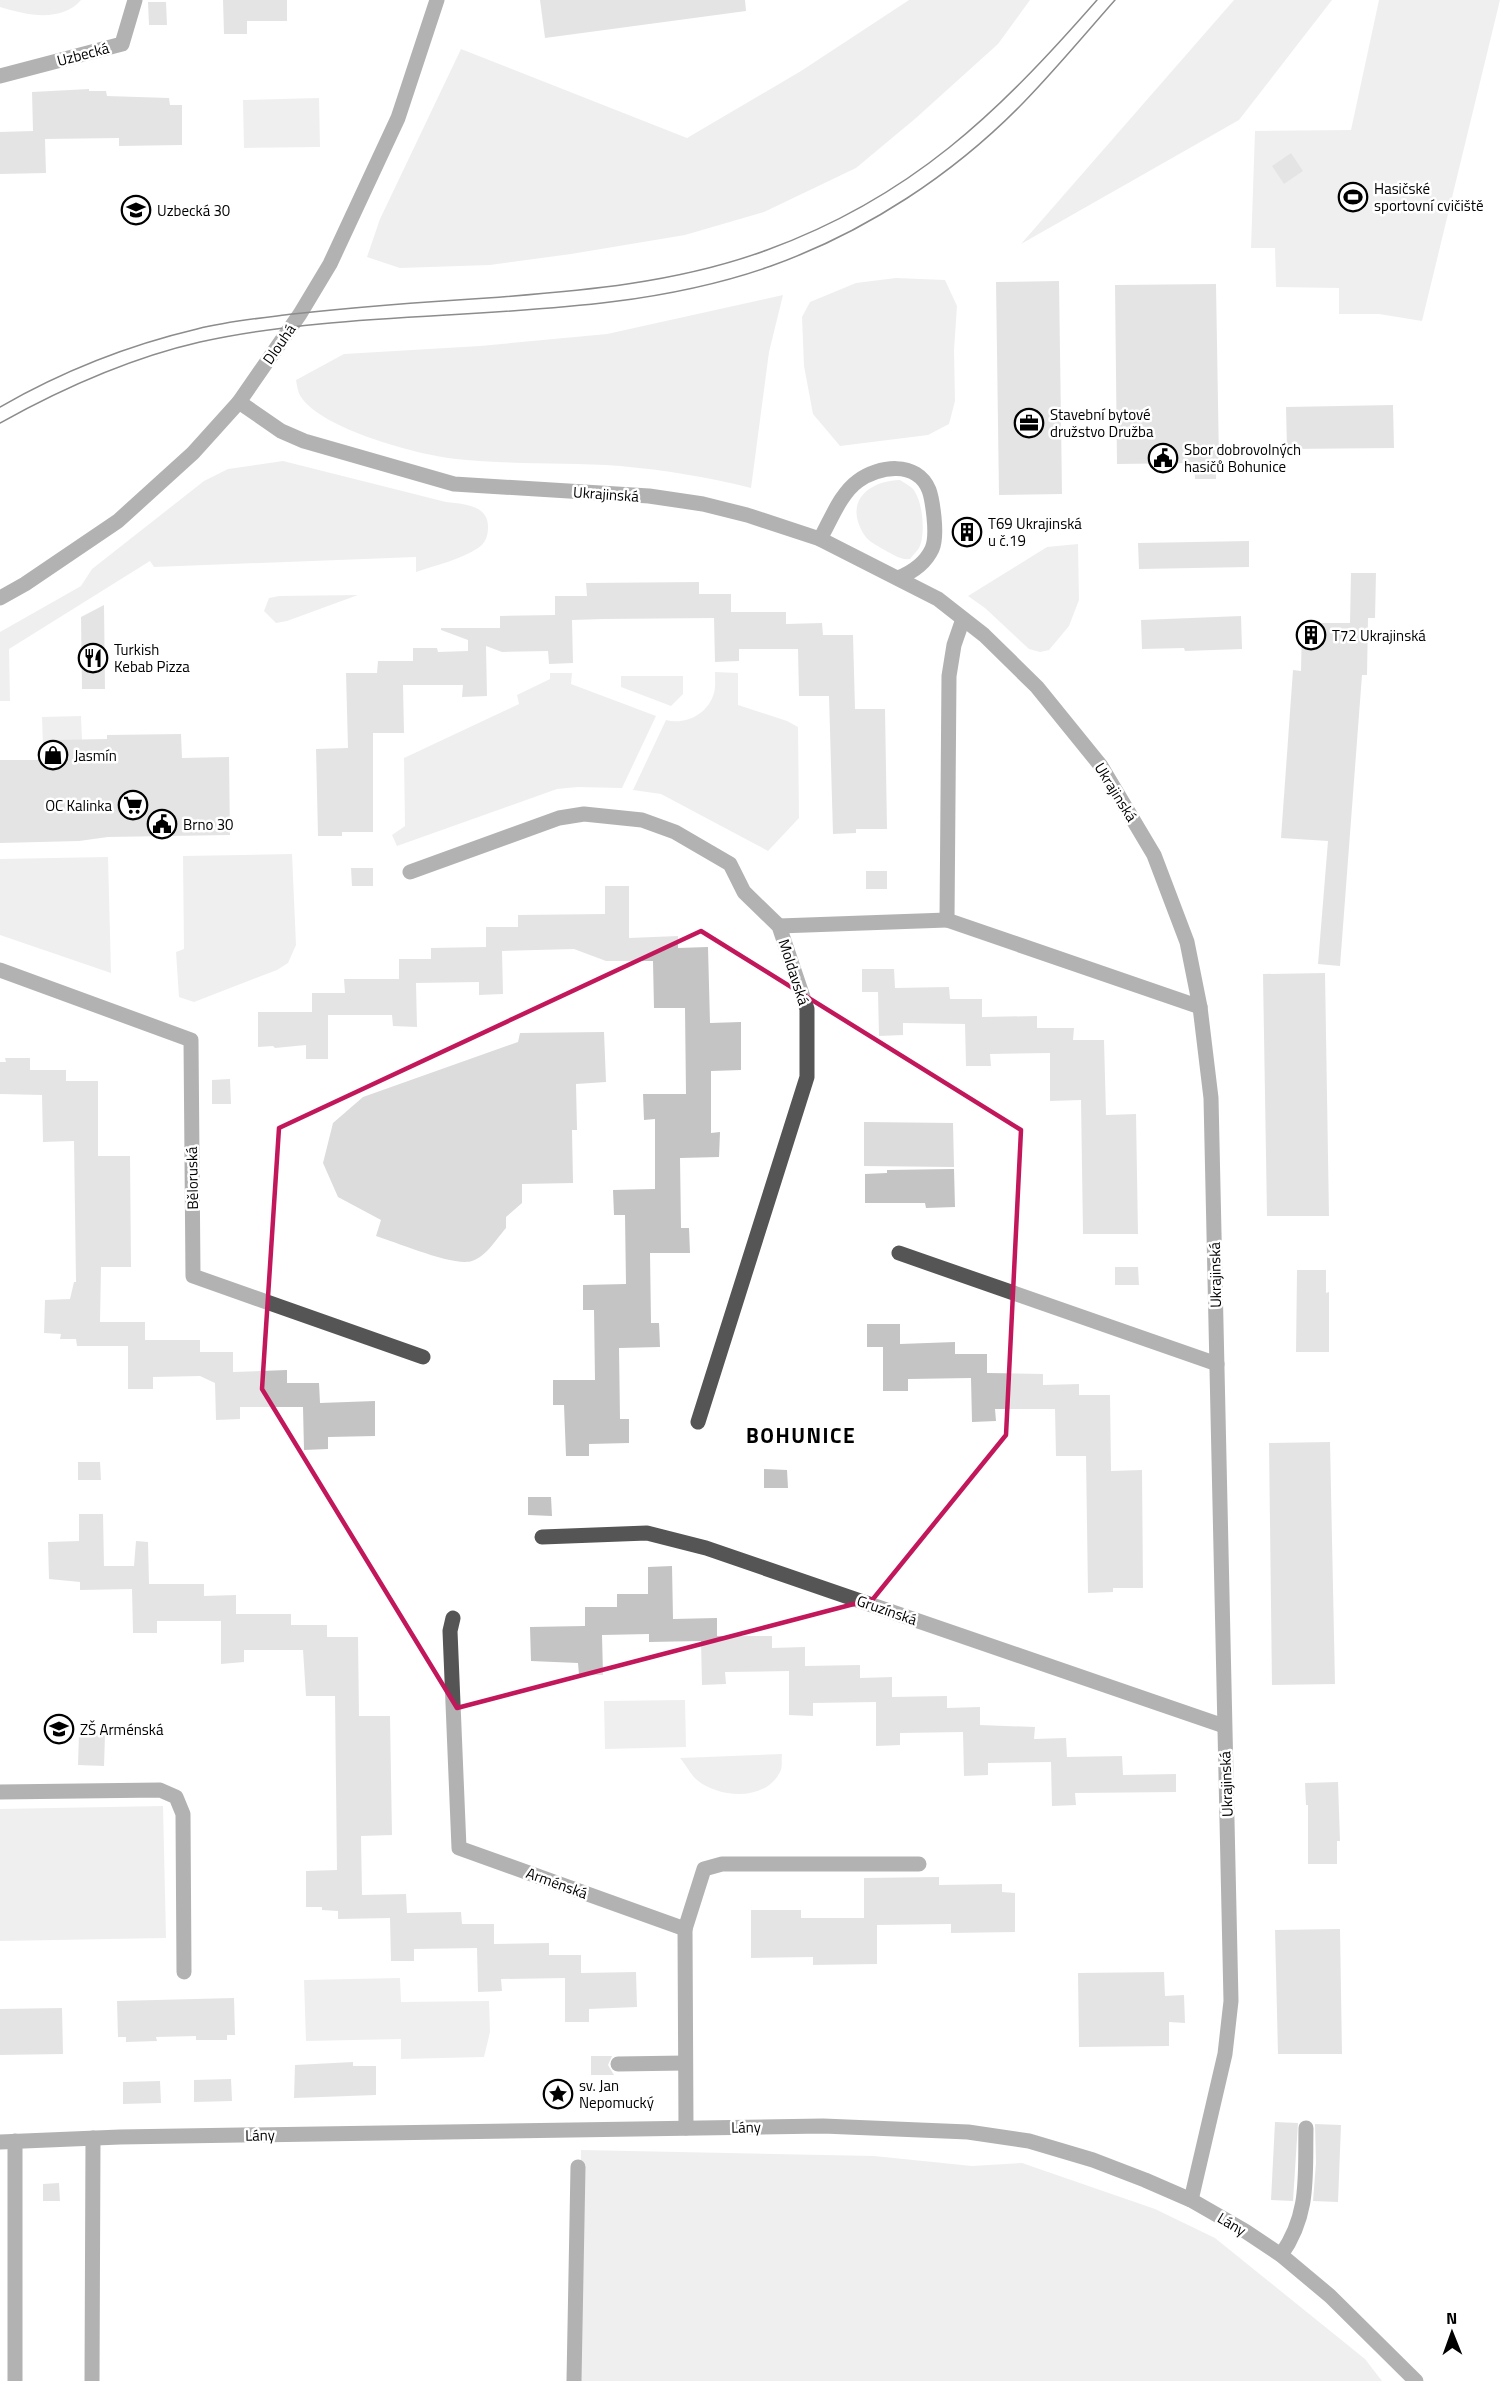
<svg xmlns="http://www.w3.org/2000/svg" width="1500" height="2381" viewBox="0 0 1500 2381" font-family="'Titillium Web',sans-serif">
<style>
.green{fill:#dcdcdc}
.building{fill:#c4c4c4}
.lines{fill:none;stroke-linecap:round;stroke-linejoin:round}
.minor{stroke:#555;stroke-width:15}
.tram{stroke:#000;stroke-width:1.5}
.marked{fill:none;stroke:#c2185b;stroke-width:4.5;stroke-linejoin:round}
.labels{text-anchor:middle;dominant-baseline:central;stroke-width:5;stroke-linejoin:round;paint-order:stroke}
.street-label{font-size:15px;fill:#000;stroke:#fff}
.poi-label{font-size:15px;fill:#000;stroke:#fff;text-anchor:start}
.district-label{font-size:21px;font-weight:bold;letter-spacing:1.5px;fill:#000;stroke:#fff}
</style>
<rect width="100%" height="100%" fill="#fff"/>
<g class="green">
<path d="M0 0H81C61 23 26 15 0 7Z"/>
<polygon points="909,0 1030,0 998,44 916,118 856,168 764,212 685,235 571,254 490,265 400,268 367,257 380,219 461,49 687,138 801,71"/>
<polygon points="1234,0 1332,0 1239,120 1021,244"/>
<polygon points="1379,0 1500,0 1422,321 1379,314 1339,314 1339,288 1276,287 1275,248 1251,248 1255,131 1351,130"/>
<polygon points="319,98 320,147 244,148 243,100"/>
<polygon points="896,278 945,280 957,306 954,350 955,401 949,424 928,435 840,446 813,414 804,366 802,317 810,302 856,283"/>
<path d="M783 295 769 352 751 488C708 477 664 470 620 466 565 462 510 465 456 459 418 455 322 429 301 397 298 393 297 385 296 380L344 354 480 346 607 334Z"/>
<path d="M283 461 446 502C464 504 489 505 488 528 488 536 485 544 478 548 460 560 436 565 416 572V557L154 567 150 561 9 649 10 701H0V632L81 586 92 569 204 481 228 469Z"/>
<path d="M900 480C904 483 909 485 912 488 923 499 926 535 919 548 917 551 913 555 910 559 901 560 896 556 888 552 880 547 870 543 865 536 843 503 867 481 900 480Z"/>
<polygon points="1078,544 1079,600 1069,626 1049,650 1040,652 1029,649 985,608 968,596 1047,547"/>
<polygon points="358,595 287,621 276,623 264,611 269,598 279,596"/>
<path d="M715 672 738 673V705L787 721 798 727 799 818 768 851 661 794 633 790 666 720C685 725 706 715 713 696 716 689 715 680 715 672Z"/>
<polygon points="550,673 572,673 571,684 656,716 622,788 578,787 557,789 397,846 392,835 405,826 404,758 519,704 517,695 550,679"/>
<polygon points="621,676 683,676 683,694 671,706 621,687"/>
<polygon points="81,716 82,740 53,740 45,748 43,747 42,717"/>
<polygon points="292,854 296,945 288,963 277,970 194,1002 179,997 176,952 184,949 183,856"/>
<polygon points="108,857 111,973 0,935 0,859"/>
<path d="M604 1032 606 1082 576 1084 577 1130H572L573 1183 522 1184V1203L506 1217V1228C497 1238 486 1257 472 1261 454 1267 396 1242 376 1236L381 1220 338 1197 323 1163 333 1123 363 1097 518 1042 520 1033Z"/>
<polygon points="864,1122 953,1123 954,1167 864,1166"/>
<polygon points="685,1700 686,1747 605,1749 604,1701"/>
<path d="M782 1754C781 1759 783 1767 780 1772 766 1801 720 1799 697 1780 691 1775 686 1765 680 1758Z"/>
<polygon points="163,1806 166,1938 0,1941 0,1809"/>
<polygon points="400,1978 401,2002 489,2001 490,2032 484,2057 401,2059 401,2039 306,2041 304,1980"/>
<polygon points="581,2150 874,2156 972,2166 1022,2163 1155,2209 1215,2238 1365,2359 1382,2381 578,2381"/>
</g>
<g class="building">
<polygon points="223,0 287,0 287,21 247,21 247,34 224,34"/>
<polygon points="540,0 745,0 746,11 545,38"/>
<polygon points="148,2 166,2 167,25 149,25"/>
<polygon points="89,89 89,91 106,91 107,96 169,98 170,105 182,105 182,145 119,146 119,138 45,139 46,173 0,174 0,132 33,131 32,92"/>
<polygon points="1291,153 1303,171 1284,184 1272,166"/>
<polygon points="1059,281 1062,494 999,495 996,282"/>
<polygon points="1216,284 1219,462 1216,463 1216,479 1195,479 1194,463 1117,464 1115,285"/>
<polygon points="1393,405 1394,448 1287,449 1286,407"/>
<polygon points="1249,541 1249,567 1139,569 1138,543"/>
<polygon points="1351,573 1376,573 1375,618 1368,618 1367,675 1362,675 1340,966 1318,964 1328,841 1281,838 1293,670 1301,671 1302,623 1350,623"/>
<polygon points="699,582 699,594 731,594 731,612 786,612 786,624 822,623 823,635 853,635 855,709 885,709 887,829 856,829 856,833 833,834 829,696 799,696 798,649 739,649 739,661 715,662 714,618 603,619 572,620 573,663 549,664 548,651 502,652 486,646 487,696 462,697 463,685 403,685 404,733 373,733 373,832 342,832 342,836 318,836 316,749 348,748 346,673 377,673 378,661 413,661 413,648 437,648 438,652 468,651 468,640 441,630 441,628 500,628 500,616 555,615 555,596 587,596 586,583"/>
<polygon points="104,605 105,689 82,689 81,617"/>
<polygon points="1241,616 1242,649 1185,651 1184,648 1142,649 1141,620"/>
<polygon points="181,734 182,758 229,757 230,835 108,837 79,841 0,843 0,760 46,760 45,748 53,740 107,739 107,735"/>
<polygon points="351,868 373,868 373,886 352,886"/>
<rect x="866" y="871" width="21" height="18"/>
<polygon points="605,886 629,886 629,938 678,936 678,948 708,947 710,1023 741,1022 741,1070 711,1071 711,1133 720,1132 719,1157 680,1158 681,1228 689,1228 690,1253 650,1253 651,1323 659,1323 660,1347 619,1348 620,1419 629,1419 629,1443 589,1444 589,1456 566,1456 564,1405 553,1405 553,1380 595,1380 594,1310 583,1310 583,1285 626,1284 625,1215 614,1215 613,1190 655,1189 655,1119 644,1120 643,1094 686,1094 685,1008 654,1008 653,961 606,961 574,949 502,951 503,994 479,995 479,982 416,983 417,1027 393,1026 392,1015 328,1015 328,1059 306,1059 306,1045 275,1048 273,1046 258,1047 258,1012 312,1012 312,993 345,993 344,979 399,979 399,959 431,959 431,948 486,947 486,927 518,927 518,915 605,914"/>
<polygon points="862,969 894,969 895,988 949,987 950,999 982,999 982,1017 1037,1016 1037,1028 1074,1028 1073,1040 1104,1040 1106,1115 1136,1114 1138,1234 1083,1234 1081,1100 1050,1101 1050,1053 990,1054 991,1066 966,1066 965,1024 903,1023 903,1035 879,1036 878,992 862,992"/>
<polygon points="1325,973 1329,1216 1267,1216 1263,974"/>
<polygon points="5,1058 30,1058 30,1070 66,1070 66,1081 98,1081 98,1156 130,1156 131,1267 101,1267 100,1322 145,1322 145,1340 200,1340 200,1352 233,1352 233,1372 287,1370 287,1383 319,1383 320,1403 375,1401 375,1436 328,1437 328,1449 304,1450 303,1407 240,1407 240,1419 216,1420 215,1383 200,1376 153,1377 153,1389 128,1389 128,1346 77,1346 76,1339 60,1339 61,1334 44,1333 45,1300 70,1299 74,1282 76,1282 74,1141 43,1142 42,1095 0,1094 0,1062 6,1062"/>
<polygon points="230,1079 231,1104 212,1104 212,1080"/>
<polygon points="954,1169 955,1207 926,1208 925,1203 865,1203 865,1174 887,1173 887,1170"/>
<polygon points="1115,1267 1138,1267 1139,1285 1115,1285"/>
<polygon points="1297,1270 1326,1270 1326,1293 1329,1292 1329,1352 1296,1352"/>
<polygon points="867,1324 900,1324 900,1344 955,1342 955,1354 987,1354 987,1373 1043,1374 1043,1385 1079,1384 1079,1395 1110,1395 1111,1471 1142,1470 1143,1588 1113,1588 1113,1592 1088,1593 1086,1456 1056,1456 1055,1409 995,1409 996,1421 972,1422 971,1378 908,1379 908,1391 883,1391 883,1347 867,1347"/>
<polygon points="1330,1442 1335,1684 1272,1685 1269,1443"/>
<polygon points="78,1462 100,1462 101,1480 78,1480"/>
<polygon points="764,1469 787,1470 788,1488 764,1488"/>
<polygon points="528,1497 551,1497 552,1516 528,1515"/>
<polygon points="79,1514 103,1514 104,1566 134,1566 136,1541 148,1542 149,1584 204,1584 204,1596 236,1595 236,1614 291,1614 291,1625 327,1625 327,1637 358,1637 359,1716 390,1716 392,1835 361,1836 362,1895 406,1894 407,1913 461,1912 462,1924 494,1924 494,1944 549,1943 549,1955 581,1955 581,1973 636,1972 637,2007 589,2009 589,2022 565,2022 565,1978 501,1979 502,1991 478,1992 477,1948 414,1949 414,1961 391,1961 390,1918 338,1919 338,1911 322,1910 322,1907 306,1907 306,1871 337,1870 335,1696 306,1696 303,1650 244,1650 244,1662 221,1664 221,1621 157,1621 157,1633 133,1633 132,1589 80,1590 80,1582 49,1579 48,1542 79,1541"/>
<polygon points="672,1566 673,1619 717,1618 717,1636 772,1636 772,1648 805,1647 805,1666 860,1665 860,1678 892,1677 892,1697 947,1696 947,1708 980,1707 980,1725 1035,1727 1034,1739 1066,1738 1067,1757 1122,1756 1123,1775 1176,1774 1176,1792 1075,1793 1076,1805 1052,1806 1051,1762 988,1763 988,1775 964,1776 963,1732 900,1733 900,1745 876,1746 876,1702 813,1703 813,1716 789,1715 789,1671 725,1672 726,1684 702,1685 701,1641 649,1642 649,1634 602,1635 603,1675 579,1675 578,1663 531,1661 530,1627 585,1626 585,1607 617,1607 617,1594 648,1594 648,1567"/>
<polygon points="79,1734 105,1735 104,1766 78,1765"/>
<polygon points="1338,1782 1340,1841 1337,1841 1337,1864 1308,1864 1308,1805 1306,1805 1305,1783"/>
<polygon points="939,1877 939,1885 1002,1884 1002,1892 1015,1893 1015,1932 951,1933 951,1924 877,1925 877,1964 813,1965 813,1957 751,1958 751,1910 801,1910 801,1918 864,1918 864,1878"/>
<polygon points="1340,1929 1342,2054 1278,2054 1275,1930"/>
<polygon points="1164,1972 1165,1996 1184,1995 1185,2023 1169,2022 1169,2046 1079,2047 1078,1973"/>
<polygon points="234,1998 235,2035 227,2035 227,2040 196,2040 196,2036 156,2037 157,2041 126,2042 126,2037 118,2037 117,2001"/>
<polygon points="62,2008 63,2054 0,2055 0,2009"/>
<polygon points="591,2056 612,2056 608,2065 614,2075 591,2075"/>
<polygon points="353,2062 353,2066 376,2066 376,2095 294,2098 295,2065"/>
<polygon points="231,2079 232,2101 194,2102 194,2080"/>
<polygon points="160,2081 161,2103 123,2104 123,2082"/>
<polygon points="1275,2122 1298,2123 1293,2201 1271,2200"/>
<polygon points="1315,2124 1341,2125 1338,2202 1313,2201 1316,2163"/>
<polygon points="59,2183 60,2201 43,2201 43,2184"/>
</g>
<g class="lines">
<g class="minor">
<polyline points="0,76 122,44 135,0"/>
<polyline points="239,402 281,431 304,441 454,484 649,496 703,504 747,515 820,539 938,599 984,635 1037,687 1101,766 1154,855 1187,942 1200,1007 1211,1098 1231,2001 1225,2054 1191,2200"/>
<path d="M820 539C831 520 840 494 858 481 878 466 917 460 929 490 932 498 933 508 934 517 935 527 936 540 932 549 925 564 913 572 898 578"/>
<polyline points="0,598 25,584 118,521 193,453 239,402 300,314 330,264 398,118 437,0"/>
<polyline points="963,619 954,645 949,676 947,920 1200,1007"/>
<polyline points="410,872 559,818 584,814 642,820 675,832 730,864 744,892 779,926 807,1009 807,1077 698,1422"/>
<polyline points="779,926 947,920"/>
<polyline points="0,970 191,1040 193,1276 423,1357"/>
<polyline points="899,1253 1217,1364"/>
<polyline points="542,1537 647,1533 706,1548 1224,1726"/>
<polyline points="453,1618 450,1631 459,1848 685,1929 686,2128"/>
<polyline points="0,1792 160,1790 176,1797 183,1814 184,1972"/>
<polyline points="685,1929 704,1869 722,1864 919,1864"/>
<polyline points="618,2064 685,2063"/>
<polyline points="0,2142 120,2137 823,2126 968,2132 1029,2141 1093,2160 1145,2180 1191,2200 1245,2231 1281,2255 1330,2296 1416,2381"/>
<path d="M1281 2255C1310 2214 1305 2176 1306 2128"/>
<polyline points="15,2381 15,2141"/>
<polyline points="92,2381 93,2138"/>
<polyline points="574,2381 578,2167"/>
</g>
<g class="tram">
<path d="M0 407C61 372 129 345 197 329 229 321 261 318 293 314 358 307 422 302 487 298 582 291 677 283 767 250 912 197 998 113 1097 0"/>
<path d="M0 423C63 388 130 358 200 342 387 301 591 330 771 266 866 232 954 174 1024 102 1056 69 1085 34 1115 0"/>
</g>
</g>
<path d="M0 0H1500V2381H0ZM701 931 1021 1130 1006 1435 873 1599 457 1708 262 1389 279 1128Z" fill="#fff" fill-opacity=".55" fill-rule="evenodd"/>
<path class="marked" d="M701 931 1021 1130 1006 1435 873 1599 457 1708 262 1389 279 1128Z"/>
<defs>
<g id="stadium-ring" transform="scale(1.5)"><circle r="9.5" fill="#fff" stroke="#000" stroke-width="1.5"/><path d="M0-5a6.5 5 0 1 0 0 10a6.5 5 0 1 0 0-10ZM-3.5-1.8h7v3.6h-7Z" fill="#000"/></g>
<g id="school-ring" transform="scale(1.5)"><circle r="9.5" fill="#fff" stroke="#000" stroke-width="1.5"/><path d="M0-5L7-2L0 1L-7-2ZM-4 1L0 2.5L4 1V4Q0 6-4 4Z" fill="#000"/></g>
<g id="office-ring" transform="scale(1.5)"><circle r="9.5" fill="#fff" stroke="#000" stroke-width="1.5"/><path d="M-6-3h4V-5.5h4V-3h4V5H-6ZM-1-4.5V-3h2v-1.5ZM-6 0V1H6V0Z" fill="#000"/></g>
<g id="civic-ring" transform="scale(1.5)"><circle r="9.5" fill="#fff" stroke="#000" stroke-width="1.5"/><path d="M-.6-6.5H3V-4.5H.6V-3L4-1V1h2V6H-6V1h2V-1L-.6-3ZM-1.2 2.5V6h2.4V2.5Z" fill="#000"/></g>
<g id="building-ring" transform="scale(1.5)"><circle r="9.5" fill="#fff" stroke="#000" stroke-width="1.5"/><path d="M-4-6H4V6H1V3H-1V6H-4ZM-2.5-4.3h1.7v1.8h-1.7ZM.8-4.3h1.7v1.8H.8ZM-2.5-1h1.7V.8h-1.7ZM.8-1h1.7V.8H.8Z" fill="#000"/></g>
<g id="restaurant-ring" transform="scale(1.5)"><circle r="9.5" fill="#fff" stroke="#000" stroke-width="1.5"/><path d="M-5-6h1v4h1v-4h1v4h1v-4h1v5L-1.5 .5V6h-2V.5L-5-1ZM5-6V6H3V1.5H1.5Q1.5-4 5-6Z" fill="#000"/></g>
<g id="shop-ring" transform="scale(1.5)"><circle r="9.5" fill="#fff" stroke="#000" stroke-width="1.5"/><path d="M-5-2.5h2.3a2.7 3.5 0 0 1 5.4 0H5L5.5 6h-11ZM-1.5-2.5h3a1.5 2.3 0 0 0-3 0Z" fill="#000"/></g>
<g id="supermarket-ring" transform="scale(1.5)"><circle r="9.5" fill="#fff" stroke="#000" stroke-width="1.5"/><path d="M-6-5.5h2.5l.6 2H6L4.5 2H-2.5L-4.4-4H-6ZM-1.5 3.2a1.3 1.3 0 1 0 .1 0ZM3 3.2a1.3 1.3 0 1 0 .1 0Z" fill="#000"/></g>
<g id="sight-ring" transform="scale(1.5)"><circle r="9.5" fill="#fff" stroke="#000" stroke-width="1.5"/><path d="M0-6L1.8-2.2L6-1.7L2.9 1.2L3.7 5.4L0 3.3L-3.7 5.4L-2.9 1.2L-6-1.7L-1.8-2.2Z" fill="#000"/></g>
</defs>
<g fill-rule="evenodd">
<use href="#stadium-ring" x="1353" y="197"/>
<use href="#school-ring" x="136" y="210"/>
<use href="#office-ring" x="1029" y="423"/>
<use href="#civic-ring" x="1163" y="458"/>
<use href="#building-ring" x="967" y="532"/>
<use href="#building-ring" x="1311" y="635"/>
<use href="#restaurant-ring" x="93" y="658"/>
<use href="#shop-ring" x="53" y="755"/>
<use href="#supermarket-ring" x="133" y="805"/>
<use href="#civic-ring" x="162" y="824"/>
<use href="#school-ring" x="59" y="1729"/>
<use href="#sight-ring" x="558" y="2094"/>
</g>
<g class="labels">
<g class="street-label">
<text transform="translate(83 54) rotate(-15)">Uzbecká</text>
<text transform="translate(279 344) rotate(-55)">Dlouhá</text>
<text transform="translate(606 494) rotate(4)">Ukrajinská</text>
<text transform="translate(1116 792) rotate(58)">Ukrajinská</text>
<text transform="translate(794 972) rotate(72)">Moldavská</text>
<text transform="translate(192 1178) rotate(-91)">Běloruská</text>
<text transform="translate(1215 1275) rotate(-91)">Ukrajinská</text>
<text transform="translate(887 1610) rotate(19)">Gruzínská</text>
<text transform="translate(1226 1784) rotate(-92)">Ukrajinská</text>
<text transform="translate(557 1883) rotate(20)">Arménská</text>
<text transform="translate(746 2127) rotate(-1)">Lány</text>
<text transform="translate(260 2135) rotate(-1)">Lány</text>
<text transform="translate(1232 2224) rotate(31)">Lány</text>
</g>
<g class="poi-label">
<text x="1374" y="188">Hasičské<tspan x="1374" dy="17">sportovní cvičiště</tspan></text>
<text x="157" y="210">Uzbecká 30</text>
<text x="1050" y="414">Stavební bytové<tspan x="1050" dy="17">družstvo Družba</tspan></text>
<text x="1184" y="449">Sbor dobrovolných<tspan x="1184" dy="17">hasičů Bohunice</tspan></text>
<text x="988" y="523">T69 Ukrajinská<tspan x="988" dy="17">u č.19</tspan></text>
<text x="1332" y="635">T72 Ukrajinská</text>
<text x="114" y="649">Turkish<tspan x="114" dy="17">Kebab Pizza</tspan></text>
<text x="74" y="755">Jasmín</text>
<text x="112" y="805" text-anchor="end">OC Kalinka</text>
<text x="183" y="824">Brno 30</text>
<text x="80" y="1729">ZŠ Arménská</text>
<text x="579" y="2085">sv. Jan<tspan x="579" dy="17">Nepomucký</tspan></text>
</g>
<g class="district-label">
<text x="801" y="1435">BOHUNICE</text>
</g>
</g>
<g transform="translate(1452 2333) rotate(359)" stroke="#ffffff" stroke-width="4.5" paint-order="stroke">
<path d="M0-4.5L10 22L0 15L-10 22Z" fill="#000000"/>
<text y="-9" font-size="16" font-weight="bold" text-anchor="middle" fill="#000000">N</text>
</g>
</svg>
